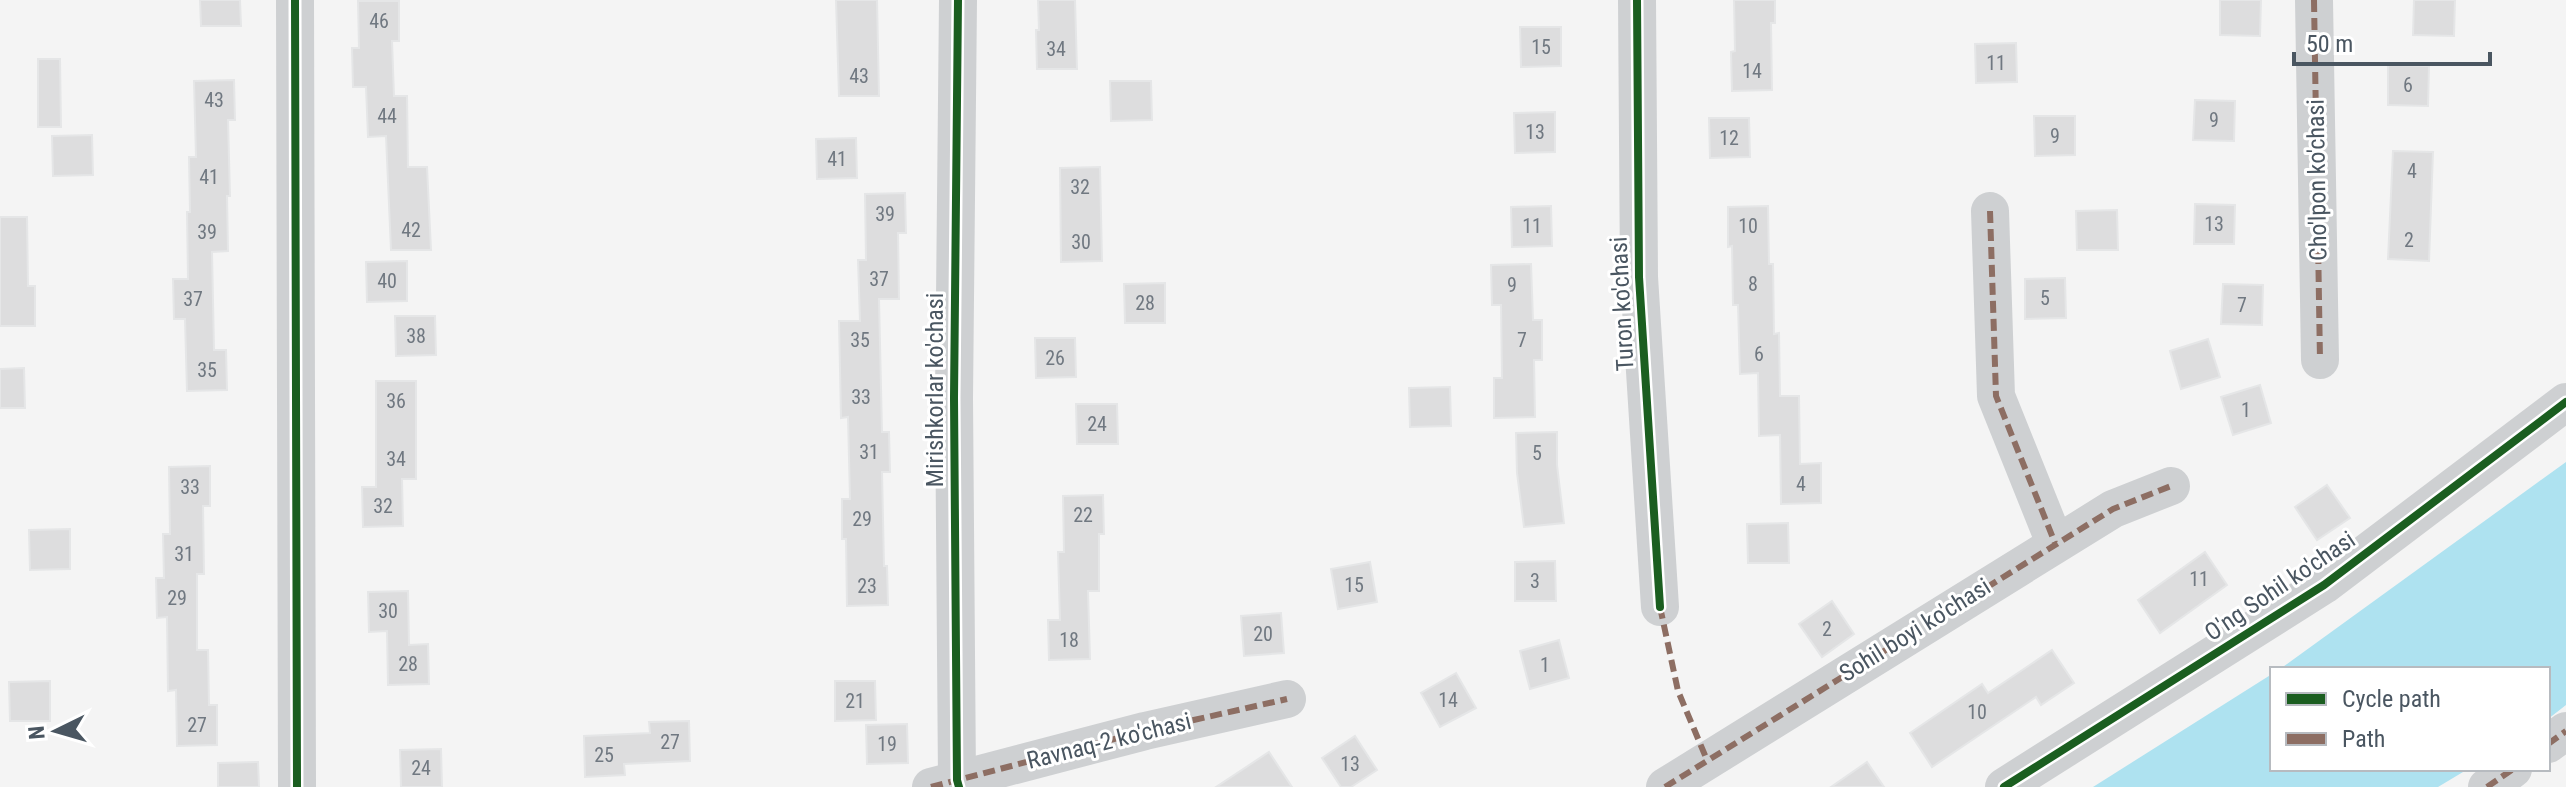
<svg xmlns="http://www.w3.org/2000/svg" width="2566" height="787" viewBox="0 0 2566 787" font-family="'Roboto Condensed',sans-serif">
<style>
.water{fill:#aee2f0}
.building{fill:#ddddde;stroke:#e5e6e7;stroke-width:2}
.lines{fill:none;stroke-linecap:round;stroke-linejoin:round}
.minor{stroke:#ced0d2;stroke-width:38}
.quiet{stroke:#8d6e63;stroke-width:6;stroke-dasharray:12 6;stroke-linecap:butt}
.cycleway-casing{stroke:#fff;stroke-width:13}
.cycleway{stroke:#1b5e20;stroke-width:8}
.labels{text-anchor:middle;dominant-baseline:central;stroke-width:6;stroke-linejoin:round;paint-order:stroke}
.number-label{font-size:20px;fill:#707881}
.street-label{font-size:24px;fill:#4a5661;stroke:#fff}
</style>
<rect width="100%" height="100%" fill="#f4f4f4"/>
<g class="water">
<polygon points="2566,462 2566,705 2548,719 2548,669 2280,669"/>
<polygon points="2272,674 2272,769 2468,769 2438,787 2093,787"/>
</g>
<g class="building">
<polygon points="200,0 240,0 241,26 201,26"/>
<polygon points="836,0 877,0 879,96 839,96"/>
<polygon points="1038,0 1075,0 1077,69 1037,69 1036,30 1039,30"/>
<polygon points="1734,0 1775,0 1775,23 1771,23 1772,90 1732,91 1731,52 1735,51"/>
<polygon points="2220,0 2261,0 2260,36 2220,35"/>
<polygon points="2414,0 2455,0 2454,36 2413,35"/>
<polygon points="358,1 399,1 399,41 392,41 394,96 407,96 408,167 427,167 431,250 391,250 386,136 368,137 366,87 353,87 352,48 359,48"/>
<polygon points="1520,27 1561,27 1561,66 1521,67"/>
<polygon points="2016,43 2017,82 1976,83 1975,44"/>
<polygon points="38,59 60,59 61,127 38,127"/>
<polygon points="2388,65 2429,66 2428,106 2388,105"/>
<polygon points="234,80 235,120 228,120 230,196 227,196 228,251 212,252 214,350 226,350 227,390 187,391 185,319 174,319 173,279 188,279 187,212 190,212 189,157 196,157 194,81"/>
<polygon points="1110,81 1151,81 1152,120 1111,121"/>
<polygon points="2195,100 2235,101 2234,141 2193,140"/>
<polygon points="1555,112 1555,152 1515,153 1514,113"/>
<polygon points="2034,116 2075,116 2075,155 2035,156"/>
<polygon points="1709,118 1749,118 1750,157 1710,158"/>
<polygon points="92,135 93,175 53,176 52,136"/>
<polygon points="856,138 857,178 817,179 816,139"/>
<polygon points="2393,151 2433,152 2429,261 2388,259"/>
<polygon points="1100,167 1102,261 1061,262 1060,168"/>
<polygon points="905,193 906,233 898,233 899,299 879,299 882,432 889,432 890,472 882,472 884,566 887,566 888,605 847,606 846,539 842,539 842,499 850,499 848,417 841,418 839,321 860,321 858,260 866,260 865,194"/>
<polygon points="2195,204 2235,205 2234,244 2194,244"/>
<polygon points="1551,206 1552,246 1512,247 1511,207"/>
<polygon points="1768,206 1769,264 1773,264 1774,334 1779,333 1780,396 1799,396 1800,464 1821,463 1821,503 1781,504 1780,435 1759,436 1758,373 1740,374 1738,305 1733,305 1732,246 1728,247 1728,207"/>
<polygon points="2117,210 2118,250 2077,250 2076,211"/>
<polygon points="0,217 27,217 28,286 35,286 35,326 0,326"/>
<polygon points="407,261 407,301 367,302 366,262"/>
<polygon points="1531,264 1533,320 1542,320 1542,360 1534,360 1535,417 1494,418 1494,378 1502,378 1501,305 1492,305 1491,265"/>
<polygon points="2065,278 2066,318 2025,319 2025,279"/>
<polygon points="1165,283 1165,323 1125,323 1124,284"/>
<polygon points="2223,284 2263,285 2262,325 2221,324"/>
<polygon points="395,316 435,316 436,355 396,356"/>
<polygon points="1035,338 1075,338 1076,377 1036,378"/>
<polygon points="2208,339 2220,377 2181,389 2170,351"/>
<polygon points="24,368 25,408 0,408 0,369"/>
<polygon points="376,381 416,381 416,479 402,479 403,526 363,527 362,487 376,487"/>
<polygon points="2260,385 2271,423 2233,435 2221,397"/>
<polygon points="1450,387 1451,426 1410,427 1409,388"/>
<polygon points="1076,404 1117,404 1118,444 1077,444"/>
<polygon points="1557,432 1557,465 1564,523 1524,527 1517,473 1516,433"/>
<polygon points="210,466 210,506 203,506 204,574 197,574 197,650 208,650 209,705 217,705 217,745 177,746 176,690 168,691 167,617 157,618 156,578 164,578 163,534 170,534 169,467"/>
<polygon points="2327,485 2350,518 2317,540 2295,507"/>
<polygon points="1103,495 1104,534 1099,534 1099,591 1088,591 1090,659 1049,660 1048,620 1060,620 1058,552 1064,552 1063,496"/>
<polygon points="1788,523 1789,563 1748,563 1747,524"/>
<polygon points="70,529 70,569 30,570 29,530"/>
<polygon points="2205,552 2227,585 2160,633 2138,600"/>
<polygon points="1555,561 1556,601 1515,601 1515,562"/>
<polygon points="1370,562 1377,602 1338,609 1331,569"/>
<polygon points="408,591 409,645 428,644 429,684 388,685 387,631 369,632 368,592"/>
<polygon points="1832,601 1854,634 1822,657 1799,624"/>
<polygon points="1281,613 1284,653 1244,656 1241,616"/>
<polygon points="1559,640 1569,678 1530,689 1520,651"/>
<polygon points="2052,650 2074,683 2041,705 2036,697 1932,767 1910,733 1982,684 1988,693"/>
<polygon points="1456,673 1476,708 1440,727 1421,693"/>
<polygon points="50,681 50,721 10,721 9,682"/>
<polygon points="835,681 875,681 876,720 835,721"/>
<polygon points="689,721 690,761 624,764 625,775 585,777 584,736 650,733 649,722"/>
<polygon points="907,724 908,763 867,764 866,725"/>
<polygon points="1355,736 1377,770 1351,787 1341,787 1322,758"/>
<polygon points="441,749 442,787 401,787 400,750"/>
<polygon points="1269,752 1292,787 1216,787"/>
<polygon points="258,762 259,787 218,787 218,763"/>
<polygon points="1867,762 1884,787 1831,787"/>
</g>
<g class="lines">
<g class="minor">
<polyline points="295,0 297,787"/>
<polyline points="958,0 954,398 957,780 959,787"/>
<polyline points="1637,0 1639,277 1660,607"/>
<polyline points="2314,0 2320,360"/>
<polyline points="1990,211 1996,396 2055,543"/>
<polyline points="2548,744 2566,731"/>
<polyline points="931,787 1145,731 1287,699"/>
<polyline points="1665,787 2113,509 2171,486"/>
<polyline points="2004,787 2324,585 2566,402"/>
<polyline points="2487,787 2513,769"/>
</g>
<g class="quiet">
<polyline points="2314,0 2320,360"/>
<polyline points="1990,211 1996,396 2055,543"/>
<polyline points="1660,607 1678,691 1707,760"/>
<polyline points="2548,744 2566,731"/>
<polyline points="931,787 1145,731 1287,699"/>
<polyline points="1665,787 2113,509 2171,486"/>
<polyline points="2487,787 2513,769"/>
</g>
<g class="cycleway-casing">
<g id="cycleway">
<polyline points="295,0 297,787"/>
<polyline points="958,0 954,398 957,780 959,787"/>
<polyline points="1637,0 1639,277 1660,607"/>
<polyline points="2004,787 2324,585 2566,402"/>
</g>
</g>
<use href="#cycleway" class="cycleway"/>
</g>
<g class="labels">
<g class="number-label">
<text x="379" y="21">46</text>
<text x="1541" y="47">15</text>
<text x="1056" y="49">34</text>
<text x="1996" y="63">11</text>
<text x="1752" y="71">14</text>
<text x="859" y="76">43</text>
<text x="2408" y="85">6</text>
<text x="214" y="100">43</text>
<text x="387" y="116">44</text>
<text x="2214" y="120">9</text>
<text x="1535" y="132">13</text>
<text x="2055" y="136">9</text>
<text x="1729" y="138">12</text>
<text x="837" y="159">41</text>
<text x="2412" y="171">4</text>
<text x="209" y="177">41</text>
<text x="1080" y="187">32</text>
<text x="885" y="214">39</text>
<text x="2214" y="224">13</text>
<text x="1532" y="226">11</text>
<text x="1748" y="226">10</text>
<text x="411" y="230">42</text>
<text x="207" y="232">39</text>
<text x="2409" y="240">2</text>
<text x="1081" y="242">30</text>
<text x="879" y="279">37</text>
<text x="387" y="281">40</text>
<text x="1753" y="284">8</text>
<text x="1512" y="285">9</text>
<text x="2045" y="298">5</text>
<text x="193" y="299">37</text>
<text x="1145" y="303">28</text>
<text x="2242" y="305">7</text>
<text x="416" y="336">38</text>
<text x="860" y="340">35</text>
<text x="1522" y="340">7</text>
<text x="1759" y="354">6</text>
<text x="1055" y="358">26</text>
<text x="207" y="370">35</text>
<text x="861" y="397">33</text>
<text x="396" y="401">36</text>
<text x="2246" y="410">1</text>
<text x="1097" y="424">24</text>
<text x="869" y="452">31</text>
<text x="1537" y="453">5</text>
<text x="396" y="459">34</text>
<text x="1801" y="484">4</text>
<text x="190" y="487">33</text>
<text x="383" y="506">32</text>
<text x="1083" y="515">22</text>
<text x="862" y="519">29</text>
<text x="184" y="554">31</text>
<text x="2199" y="579">11</text>
<text x="1535" y="581">3</text>
<text x="1354" y="585">15</text>
<text x="867" y="586">23</text>
<text x="177" y="598">29</text>
<text x="388" y="611">30</text>
<text x="1827" y="629">2</text>
<text x="1263" y="634">20</text>
<text x="1069" y="640">18</text>
<text x="408" y="664">28</text>
<text x="1545" y="665">1</text>
<text x="1448" y="700">14</text>
<text x="855" y="701">21</text>
<text x="1977" y="712">10</text>
<text x="197" y="725">27</text>
<text x="670" y="742">27</text>
<text x="887" y="744">19</text>
<text x="604" y="755">25</text>
<text x="1350" y="764">13</text>
<text x="421" y="768">24</text>
</g>
<g class="street-label">
<text transform="translate(2317 180) rotate(-91)">Cho'lpon ko'chasi</text>
<text transform="translate(1622 304) rotate(-93)">Turon ko'chasi</text>
<text transform="translate(935 390) rotate(-90)">Mirishkorlar ko'chasi</text>
<text transform="translate(2280 586) rotate(-34)">O'ng Sohil ko'chasi</text>
<text transform="translate(1915 630) rotate(-32)">Sohil boyi ko'chasi</text>
<text transform="translate(1109 741) rotate(-14)">Ravnaq-2 ko'chasi</text>
</g>
</g>
<rect x="2270" y="667" width="280" height="104" fill="#ffffff" stroke="#b7bbc0" stroke-width="2"/>
<rect x="2286" y="693" width="40" height="12" fill="#1b5e20" stroke="#b7bbc0" stroke-width="2"/>
<text x="2342" y="707" font-size="24" fill="#4a5661">Cycle path</text>
<rect x="2286" y="733" width="40" height="12" fill="#8d6e63" stroke="#b7bbc0" stroke-width="2"/>
<text x="2342" y="747" font-size="24" fill="#4a5661">Path</text>
<g transform="translate(56 731) rotate(265)" stroke="#ffffff" stroke-width="6" paint-order="stroke">
<path d="M0-6L14 30L0 20L-14 30Z" fill="#4a5661"/>
<text y="-12" font-size="22" font-weight="bold" text-anchor="middle" fill="#4a5661">N</text>
</g>
<path d="M2294 52v12h196v-12" fill="none" stroke="#4a5661" stroke-width="4"/>
<text x="2306" y="52" font-size="24" fill="#4a5661" stroke="#ffffff" stroke-width="6" paint-order="stroke">50 m</text>
</svg>
